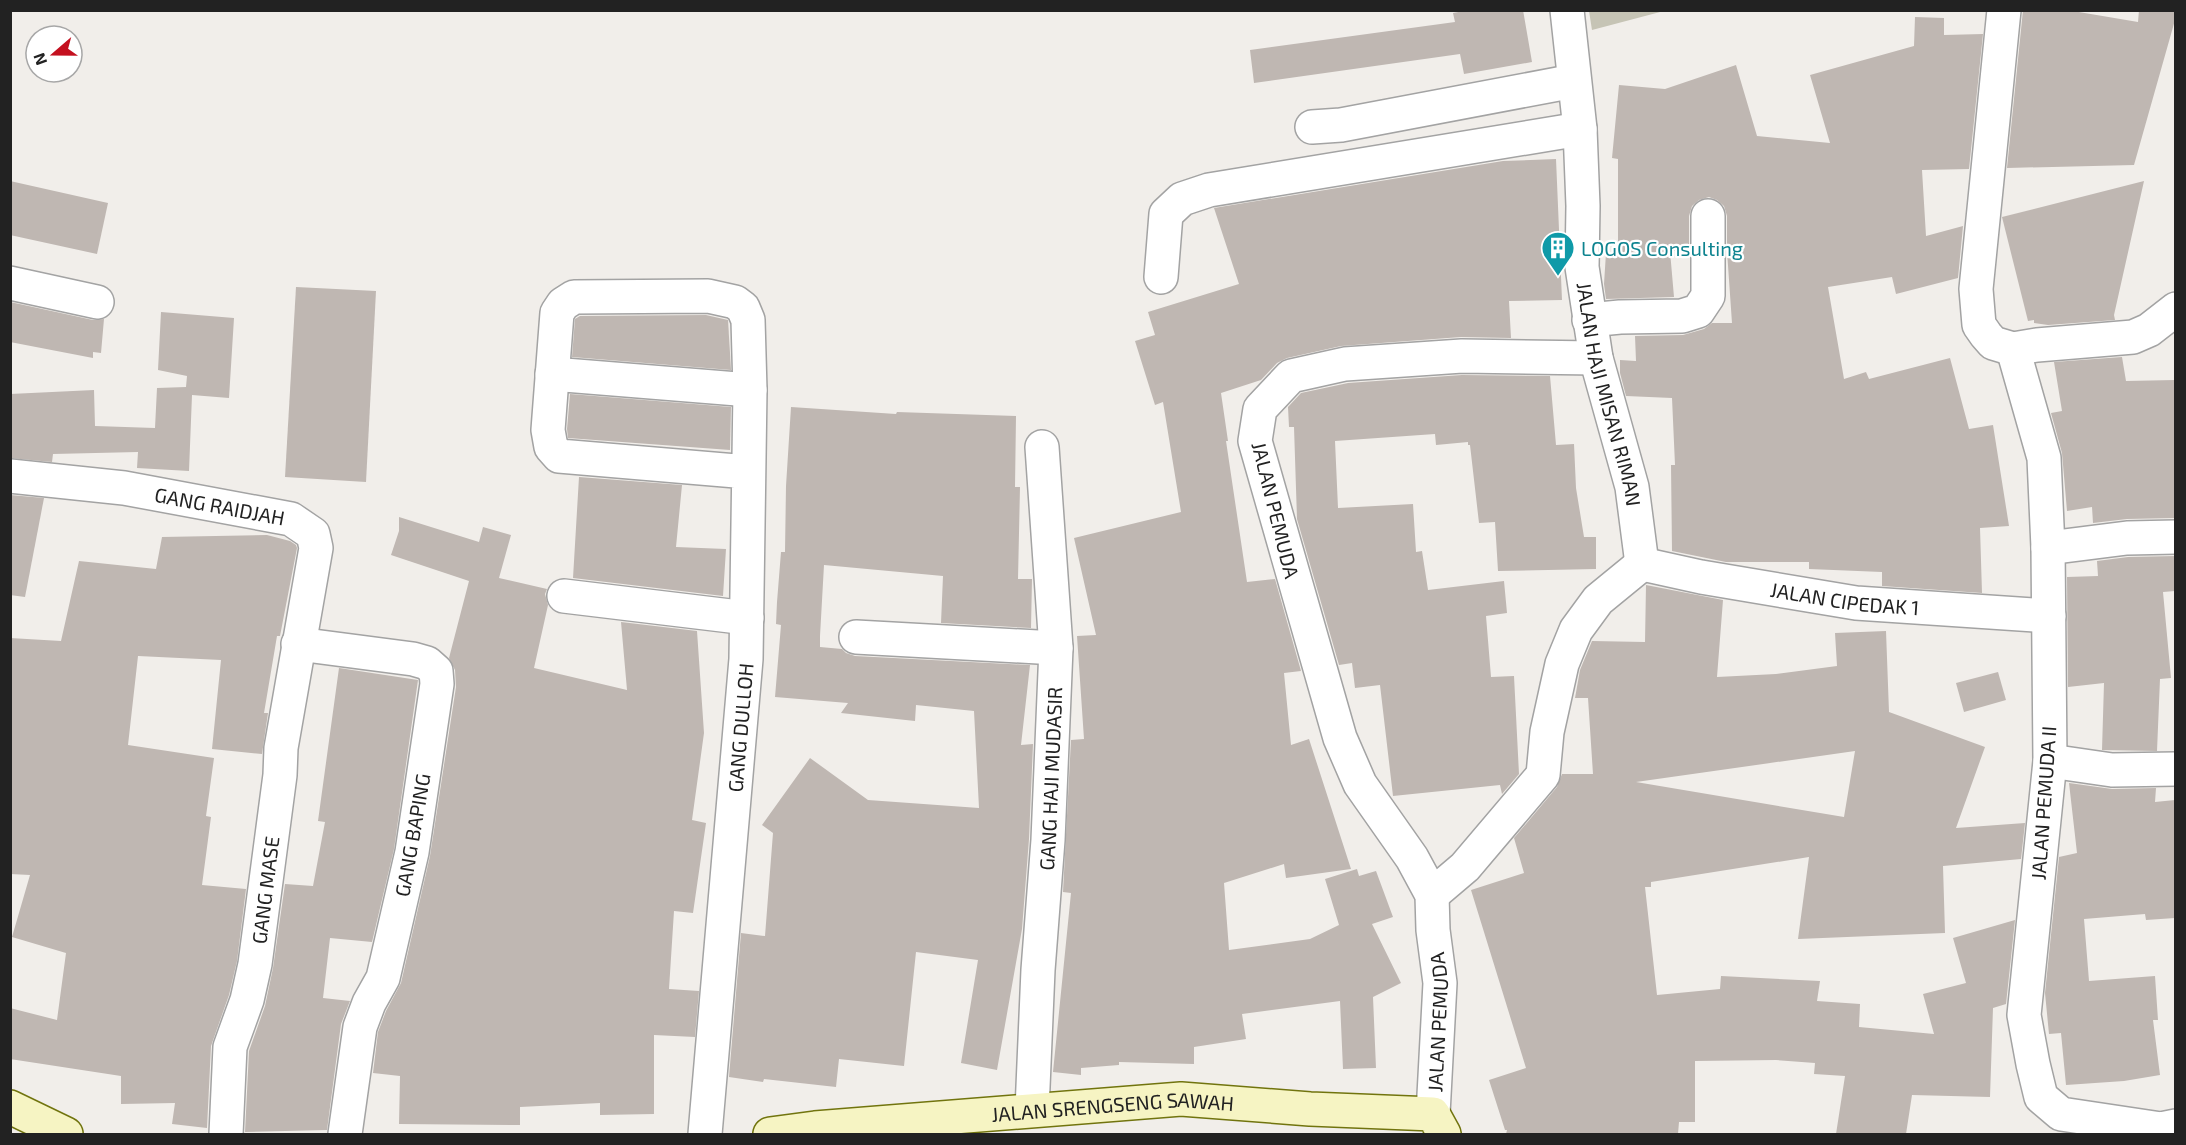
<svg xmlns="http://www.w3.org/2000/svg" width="2186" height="1145" viewBox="0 0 2186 1145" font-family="'Exo 2',sans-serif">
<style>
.construction{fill:#c6c4b5}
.building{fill:#bfb7b2;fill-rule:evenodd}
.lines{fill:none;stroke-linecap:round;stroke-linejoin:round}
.street-casing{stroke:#a3a3a3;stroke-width:36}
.secondary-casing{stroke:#71740e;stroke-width:36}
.street{stroke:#fff;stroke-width:33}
.secondary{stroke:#f6f4c3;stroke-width:33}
.labels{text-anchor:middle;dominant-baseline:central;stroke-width:4.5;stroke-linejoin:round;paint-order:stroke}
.culture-label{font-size:20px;fill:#0d838f;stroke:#fff;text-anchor:start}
.street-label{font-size:20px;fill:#222;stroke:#fff}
</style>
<rect width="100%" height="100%" fill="#f1eeea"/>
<polygon class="construction" points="1589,11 1589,10 1664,11 1592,30"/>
<g class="building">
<polygon points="1469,10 1523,10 1532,62 1464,74 1460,54 1254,83 1250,50 1455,22 1453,13"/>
<polygon points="2023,10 2067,10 2138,22 2139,10 2175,10 2175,20 2134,165 2007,168"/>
<polygon points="1915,17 1944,18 1944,35 1983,34 1969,169 1922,170 1926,236 1963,226 1958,278 1896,294 1892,277 1828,287 1844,379 1866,372 1869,379 1950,358 1969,429 1993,425 2009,526 1980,528 1982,593 1882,586 1882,572 1809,569 1809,562 1726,562 1672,551 1671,465 1675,465 1672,398 1626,396 1620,373 1620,360 1636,361 1635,336 1683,335 1704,329 1712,323 1732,323 1727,251 1727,216 1724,206 1717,200 1709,197 1699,200 1692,206 1689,216 1689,251 1670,251 1674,297 1606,299 1604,284 1606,253 1618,253 1618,159 1612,158 1619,85 1665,89 1736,65 1757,136 1830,143 1810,75 1914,46"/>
<polygon points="1556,159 1562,300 1509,301 1511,338 1461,337 1341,346 1287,358 1277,363 1261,380 1221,393 1228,441 1226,441 1247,582 1275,579 1301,671 1284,673 1291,745 1309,739 1351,869 1286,878 1284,864 1224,883 1229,950 1310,939 1339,925 1325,879 1357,869 1359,876 1376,871 1393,917 1372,924 1401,983 1373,997 1376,1068 1343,1069 1340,1001 1242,1014 1246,1039 1194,1047 1194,1064 1119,1062 1119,1065 1081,1068 1081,1075 1053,1072 1071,893 1063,892 1071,740 1084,739 1077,636 1096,635 1074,538 1181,512 1163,402 1155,405 1135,341 1155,335 1148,312 1239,284 1214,208 1503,161"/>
<polygon points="10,181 108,203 97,254 10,235"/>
<polygon points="2144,181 2114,315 2115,320 2048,325 2034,323 2034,320 2028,321 2002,217"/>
<polygon points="296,287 376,291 366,482 285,477"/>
<polygon points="10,302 93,320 104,319 101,353 93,352 93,358 10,342"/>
<polygon points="161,312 234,318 229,398 192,395 189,471 137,468 138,452 53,454 52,462 10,458 10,394 94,390 95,426 155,428 157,388 186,387 187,376 158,370"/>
<polygon points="706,315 728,320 731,370 572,357 575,319 580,316"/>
<polygon points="2122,357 2126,381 2175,380 2175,518 2127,519 2093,523 2092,507 2067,511 2062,453 2051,413 2062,411 2054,362"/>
<polygon points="1462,375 1550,376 1556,445 1574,444 1576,488 1584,537 1596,537 1596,569 1498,571 1495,522 1479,523 1470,445 1468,445 1468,442 1436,445 1435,434 1335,441 1338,508 1413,504 1416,552 1422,551 1428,590 1504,581 1507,613 1486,616 1491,677 1514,676 1519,774 1502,794 1500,785 1393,796 1380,685 1355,688 1352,663 1339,665 1297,519 1294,427 1289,427 1288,407 1301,393 1348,383"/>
<polygon points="570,394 731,407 730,450 568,438 567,429"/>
<polygon points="791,407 896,414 897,412 1016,416 1015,487 1020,487 1018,579 1032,579 1031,628 941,623 943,576 824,565 820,636 820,647 842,649 846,653 855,656 1030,665 1021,745 1033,744 1029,839 1022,929 997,1070 961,1063 978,960 916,952 904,1066 839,1059 836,1087 764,1079 763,1082 729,1077 741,933 765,936 773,833 762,825 810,758 868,800 979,808 974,711 916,705 915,721 841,713 848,703 775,697 781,625 776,624 777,602 781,552 785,552 786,486"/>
<polygon points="579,477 682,485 676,547 726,549 723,596 573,578"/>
<polygon points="10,495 44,498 25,597 10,595"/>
<polygon points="399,517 479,542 483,527 511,535 499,578 547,589 545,594 548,605 534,668 627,690 621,622 697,631 704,733 692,820 706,823 693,913 674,911 669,989 699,991 695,1037 654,1035 654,1114 600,1115 600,1103 520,1107 520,1125 399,1124 400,1076 373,1073 378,1032 386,1011 401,983 430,856 456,687 455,670 449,658 469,581 391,555 399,531"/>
<polygon points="267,535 290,541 296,545 297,548 280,636 277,636 264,713 268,713 262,754 212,749 221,660 138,656 128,745 214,758 206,816 211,817 202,885 246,889 237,961 229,995 211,1046 207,1128 172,1124 175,1103 121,1104 121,1076 10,1059 10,1008 57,1020 66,953 12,937 30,875 10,874 10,638 61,641 79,561 156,569 162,537"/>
<polygon points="2175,556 2175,591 2163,592 2171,678 2160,679 2157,751 2102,750 2104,683 2068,687 2067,577 2098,576 2097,561 2128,557"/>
<path d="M1646 585 1723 600 1717 677 1776 674 1837 666 1835 633 1886 631 1889 712 1985 747 1956 828 2025 823 2021 859 1943 866 1945 933 1798 939 1809 857 1651 882V887H1645L1657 995 1720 989 1721 976 1820 981 1817 1001 1860 1004 1859 1027 1934 1034 1923 994 1966 983 1953 938 2015 920 2006 1004 1993 1008 1990 1097 1912 1095 1906 1134H1836L1845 1076 1814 1074 1815 1063 1776 1060 1695 1061V1122H1679L1678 1134H1506L1507 1130H1505L1489 1080 1526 1068 1471 890 1524 873 1514 838 1557 787 1562 774H1593L1588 698H1575L1580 670 1592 641 1645 642ZM1855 751 1844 817 1636 782Z"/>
<polygon points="339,668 418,680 394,849 372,942 330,938 323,998 350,1001 341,1024 327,1130 245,1132 249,1051 265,1006 273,968 285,884 313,886 325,822 318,821"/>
<polygon points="1998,672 2006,700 1964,712 1956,683"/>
<polygon points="2069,783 2112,789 2156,788 2155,802 2175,800 2175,918 2146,920 2145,914 2084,919 2089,981 2155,976 2158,1020 2153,1020 2160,1075 2124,1081 2066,1085 2061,1033 2049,1034 2045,993 2059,857 2077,853"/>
</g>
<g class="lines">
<g class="street-casing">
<g id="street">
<path id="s1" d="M1567 10 1580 129 1583 206 1582 267 1596 358 1632 487 1642 564"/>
<polyline points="2004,10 1976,289 1979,325 1986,335 1993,343 2013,349 2037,345 2133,337 2149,330 2176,309"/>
<polyline points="1312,127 1341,125 1574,81"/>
<polyline points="1161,277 1166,214 1182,199 1209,190 1580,129"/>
<polyline points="10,283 97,302"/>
<polyline points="1589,320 1620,317 1682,316 1698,311 1708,296 1708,216"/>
<polyline points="2013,349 2044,458 2048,548 2050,761 2024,1015 2033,1064 2041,1097 2061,1114 2161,1129 2176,1126"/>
<polyline points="552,374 750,390"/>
<path id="s2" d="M10 476 124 488 291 519 313 534 316 548 281 748 280 775 255 964 247 1000 230 1047 226 1134"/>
<polyline points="2048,548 2127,538 2176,537"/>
<path id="s3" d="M1642 564 1701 577 1856 603 2049 616"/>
<polyline points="564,596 747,618"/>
<polyline points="856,637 1056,648"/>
<polyline points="298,644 413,659 427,663 436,671 437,684 412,852 383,978 369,1003 360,1027 345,1134"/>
<polyline points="2050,761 2112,770 2176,769"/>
<polyline points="1432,895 1465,867 1543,775 1547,732 1562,664 1576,630 1598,600 1642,564"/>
<path id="s4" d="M1032 1110 1038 970 1048 840 1056 648 1042 447"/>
<path id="s5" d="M1433 1114 1440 983 1433 930 1432 895 1412 858 1360 784 1340 738 1255 441 1260 409 1291 376 1345 364 1462 356 1596 358"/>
<path id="s6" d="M705 1134 746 659 750 390 748 320 743 308 735 302 708 296 574 297 563 304 557 313 548 430 551 447 559 456 748 472"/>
</g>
</g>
<g class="secondary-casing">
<g id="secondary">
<polyline points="10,1107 66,1134"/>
<path id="s7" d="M770 1134 815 1128 1181 1099 1310 1109 1433 1114 1444 1134"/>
</g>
</g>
<use href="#street" class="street"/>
<use href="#secondary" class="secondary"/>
</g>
<defs>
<g id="building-pin" transform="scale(1.725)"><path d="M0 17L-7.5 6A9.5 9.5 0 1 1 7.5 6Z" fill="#0f9aa8" stroke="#fff"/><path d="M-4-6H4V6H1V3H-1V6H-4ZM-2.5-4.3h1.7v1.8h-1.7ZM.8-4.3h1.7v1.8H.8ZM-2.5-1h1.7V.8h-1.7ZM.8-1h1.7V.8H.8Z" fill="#fff"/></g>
</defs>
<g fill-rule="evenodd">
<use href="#building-pin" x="1558" y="248"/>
</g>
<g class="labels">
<g class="culture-label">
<text x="1581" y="248">LOGOS Consulting</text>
</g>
<g class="street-label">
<text stroke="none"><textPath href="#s1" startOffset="388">JALAN HAJI MISAN RIMAN</textPath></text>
<text stroke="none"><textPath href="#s2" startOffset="212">GANG RAIDJAH</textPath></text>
<text transform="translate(1276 510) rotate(76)">JALAN PEMUDA</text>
<text stroke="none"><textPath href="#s3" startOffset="206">JALAN CIPEDAK 1</textPath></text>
<text stroke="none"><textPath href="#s6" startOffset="408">GANG DULLOH</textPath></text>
<text stroke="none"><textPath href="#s4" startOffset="332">GANG HAJI MUDASIR</textPath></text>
<text transform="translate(2043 803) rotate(-86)">JALAN PEMUDA II</text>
<text transform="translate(412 835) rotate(-80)">GANG BAPING</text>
<text transform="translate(265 890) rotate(-83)">GANG MASE</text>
<text stroke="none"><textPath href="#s5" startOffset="92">JALAN PEMUDA</textPath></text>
<text stroke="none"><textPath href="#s7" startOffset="344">JALAN SRENGSENG SAWAH</textPath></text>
</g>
</g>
<rect width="2186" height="1145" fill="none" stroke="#222222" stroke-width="24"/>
<g transform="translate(54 54) rotate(250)"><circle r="28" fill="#ffffff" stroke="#a7a7a7" stroke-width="1.5"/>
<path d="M0-4.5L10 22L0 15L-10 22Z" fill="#c4101f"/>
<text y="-9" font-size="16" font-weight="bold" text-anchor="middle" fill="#222222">N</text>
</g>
</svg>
